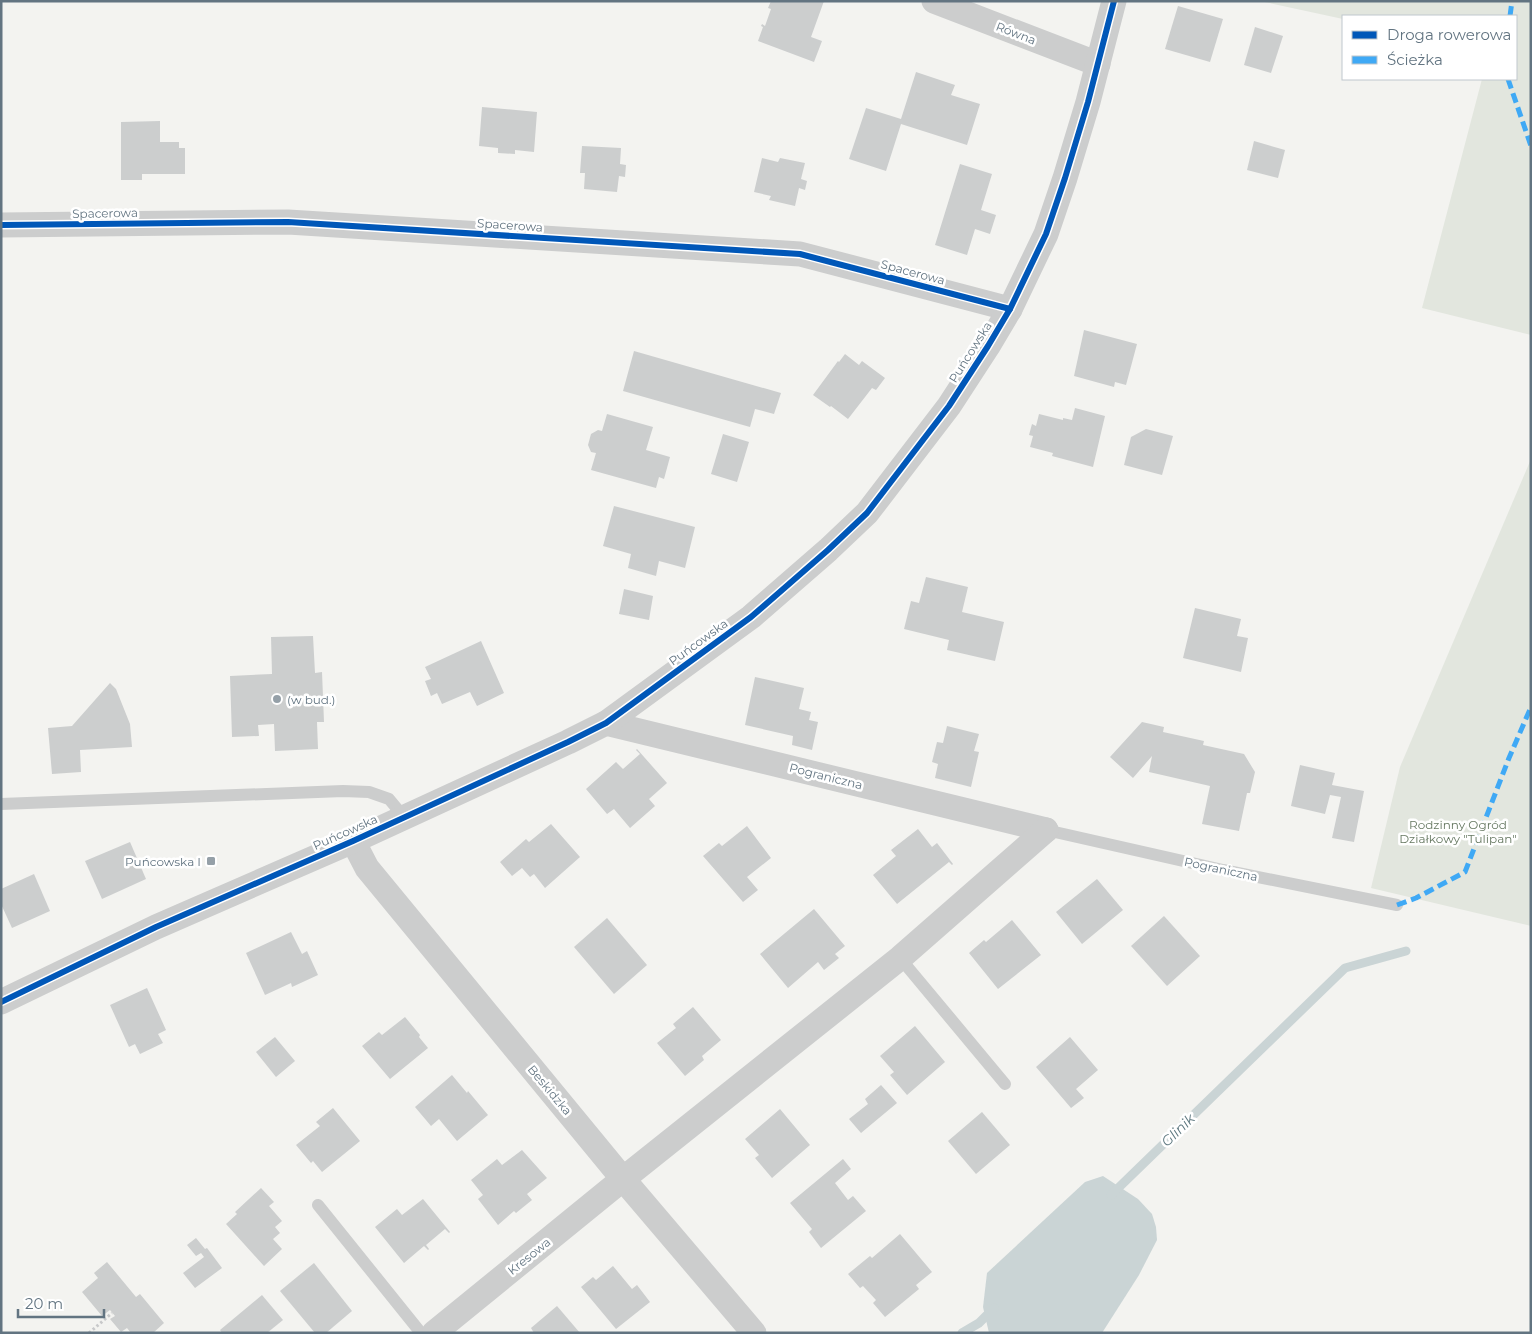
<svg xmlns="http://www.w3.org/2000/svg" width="1532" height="1334" viewBox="0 0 1532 1334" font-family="Montserrat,sans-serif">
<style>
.green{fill:#e2e6de}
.water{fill:#cad4d5}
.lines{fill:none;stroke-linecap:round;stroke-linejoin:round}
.stream{stroke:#cad4d5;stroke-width:9}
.building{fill:#cccece}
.path{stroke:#c8c9ca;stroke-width:3;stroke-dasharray:2.5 2.5;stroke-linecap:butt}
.lane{stroke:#cccdcd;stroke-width:12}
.street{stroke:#cccdcd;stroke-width:25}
.quiet{stroke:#3fa9f5;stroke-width:5;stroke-dasharray:10 5;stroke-linecap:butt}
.cycleway-casing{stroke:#fff;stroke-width:9}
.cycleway{stroke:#0057b8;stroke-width:6}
.poi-dot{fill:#95a0a8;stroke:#fff;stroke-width:2}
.labels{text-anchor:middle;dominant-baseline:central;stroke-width:5;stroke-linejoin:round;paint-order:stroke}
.street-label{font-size:12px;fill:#627481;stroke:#fff}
.poi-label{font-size:12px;fill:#627481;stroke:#fff;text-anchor:start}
.park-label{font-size:12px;fill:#667861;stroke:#fff}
.water-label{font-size:14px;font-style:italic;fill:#5d777f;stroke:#fff}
</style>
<rect width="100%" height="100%" fill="#f3f3f0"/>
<g class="green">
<polygon points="1260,1 1531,1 1531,335 1422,308 1482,79 1516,79 1516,16 1343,16 1343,19"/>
<polygon points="1531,459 1531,926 1371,888 1400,767"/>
</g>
<polygon class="water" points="1103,1176 1138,1199 1152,1214 1156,1227 1157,1240 1139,1275 1102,1333 989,1333 983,1307 987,1273 1085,1182"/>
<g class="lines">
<g class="stream">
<polyline points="1111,1195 1345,968 1406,951"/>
<polyline points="962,1333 979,1323 994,1308"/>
</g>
</g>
<g class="building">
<polygon points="771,1 824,1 811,37 822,41 814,62 758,41 763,27 761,26 762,24 765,26 771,9 768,8"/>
<polygon points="1178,6 1223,19 1210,62 1165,49"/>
<polygon points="1255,27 1283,36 1271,73 1244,65"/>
<polygon points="916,72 955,85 951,95 980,104 967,145 901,124 886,171 849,159 866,108 901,119"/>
<polygon points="482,107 537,112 534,152 515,150 515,154 498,153 498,148 479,146"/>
<polygon points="160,121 160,142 179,142 179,148 185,148 185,174 142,174 142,180 121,180 121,122"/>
<polygon points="1254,141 1285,150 1278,178 1247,170"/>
<polygon points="582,146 621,148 620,164 626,165 625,177 619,176 617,192 584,189 585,173 580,173"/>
<polygon points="762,158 778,162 780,158 805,163 801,179 807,181 805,190 799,188 795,206 769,200 771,196 754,192"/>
<polygon points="960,164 992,174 981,210 996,215 990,234 975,229 967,255 935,245"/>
<polygon points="1084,330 1137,344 1126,385 1115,382 1114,387 1074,376"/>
<polygon points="634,351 781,393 774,414 755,409 750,427 623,391"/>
<polygon points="845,354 859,365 862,361 885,378 876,390 872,388 848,419 831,406 830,407 813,395 838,361 839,362"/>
<polygon points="1075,408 1105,416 1093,467 1052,456 1053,453 1030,447 1033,436 1029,435 1032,424 1036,426 1039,414 1063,420 1063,418 1072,420"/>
<polygon points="607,414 653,427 646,450 670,457 664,479 659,477 656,488 591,470 596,453 591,452 588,445 591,434 598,430 602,431"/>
<polygon points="1146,429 1173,436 1162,475 1124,465 1131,437"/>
<polygon points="723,434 749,442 737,482 711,474"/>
<polygon points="614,506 695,527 685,568 659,561 656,576 628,568 631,554 603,546"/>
<polygon points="926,577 968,587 962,612 1004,622 995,661 947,650 949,640 904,629 911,601 919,603"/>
<polygon points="624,589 653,596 649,620 619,614"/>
<polygon points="1195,608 1241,619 1237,636 1248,638 1241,672 1183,658"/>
<polygon points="313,636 315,673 322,672 324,722 317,722 318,749 275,751 274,724 258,725 259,736 232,737 230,676 272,674 271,637"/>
<polygon points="481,641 504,693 477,706 470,692 442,704 437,693 431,696 425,681 431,679 425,667"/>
<polygon points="755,677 804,688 799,709 811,712 809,720 818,722 812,750 792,745 793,736 745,725"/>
<polygon points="110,683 116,689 130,724 132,747 80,750 81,772 52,774 48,728 72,726"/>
<polygon points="1142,722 1164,727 1163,732 1204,741 1203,745 1244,754 1255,772 1250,793 1247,793 1239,831 1202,824 1210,786 1149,772 1152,756 1133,778 1110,757"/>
<polygon points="947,726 979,734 974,751 979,752 971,787 935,778 938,764 932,762 937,742 943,743"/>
<polygon points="637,749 667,783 649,799 655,806 630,828 614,809 607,814 586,789 616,762 623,769 640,754 636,750"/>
<polygon points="1300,765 1335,773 1332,785 1364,791 1354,842 1332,838 1341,797 1330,795 1325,814 1291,806"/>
<polygon points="551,824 580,857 545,888 534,874 530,877 522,868 512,876 500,862 526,839 529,842"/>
<polygon points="747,826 771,858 747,877 758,890 743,902 703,856 719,843 722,846"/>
<polygon points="918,829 932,847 937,843 953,864 952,865 949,862 897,904 873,875 896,856 891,850"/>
<polygon points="130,842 146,879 102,899 85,861"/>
<polygon points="34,874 50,911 12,928 1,904 1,889"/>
<polygon points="1097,879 1123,910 1082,944 1056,912"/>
<polygon points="814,909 845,946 835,954 839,958 824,970 818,962 788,988 760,954"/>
<polygon points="1164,916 1200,956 1167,986 1131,946"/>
<polygon points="607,918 647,965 614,994 574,947"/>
<polygon points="1012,920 1041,955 998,989 969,953 984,940 986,942"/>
<polygon points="291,932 302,954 307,951 318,975 292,987 291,983 265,995 246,953"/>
<polygon points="147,988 166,1030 158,1034 163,1043 140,1054 135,1044 129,1047 110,1005"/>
<polygon points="693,1007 721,1040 702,1056 704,1060 685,1076 657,1043 676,1028 673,1024"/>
<polygon points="405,1017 420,1035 419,1037 428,1048 390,1079 362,1046 379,1032 382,1035"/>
<polygon points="915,1026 945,1062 907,1095 890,1075 894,1072 880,1056"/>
<polygon points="275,1037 295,1061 276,1077 256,1052"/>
<polygon points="1070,1037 1098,1070 1076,1089 1084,1098 1071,1108 1036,1067"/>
<polygon points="452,1075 467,1093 468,1091 488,1115 457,1141 439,1119 431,1126 415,1107"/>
<polygon points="881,1085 897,1103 861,1133 849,1119 868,1104 865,1099"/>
<polygon points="333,1108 360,1141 322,1172 313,1161 311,1163 296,1145 320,1126 316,1122"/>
<polygon points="780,1109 810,1145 772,1178 755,1158 759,1155 745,1139"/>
<polygon points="982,1112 1010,1145 976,1174 948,1141"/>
<polygon points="522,1150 547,1178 527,1194 532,1200 516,1213 514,1211 498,1225 478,1199 483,1195 471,1180 497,1159 502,1165"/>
<polygon points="843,1159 851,1169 835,1183 848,1200 853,1196 866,1211 821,1248 809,1232 812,1229 790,1203"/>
<polygon points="261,1188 274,1202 269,1206 282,1221 275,1227 280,1233 273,1239 282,1249 264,1266 226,1224 237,1214 235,1212"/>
<polygon points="423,1199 450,1232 449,1233 445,1229 426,1245 429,1249 428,1250 424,1246 404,1263 375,1227 397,1209 402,1215"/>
<polygon points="900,1234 932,1272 916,1285 919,1289 885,1317 873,1303 876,1300 863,1286 860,1288 848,1274 870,1256 872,1258"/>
<polygon points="196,1238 205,1249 207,1248 222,1268 195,1288 183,1273 204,1257 201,1253 196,1256 187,1245"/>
<polygon points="107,1262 136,1297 140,1294 164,1323 153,1333 131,1333 127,1328 121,1332 110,1319 115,1316 110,1310 102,1316 82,1292 98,1278 94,1273"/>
<polygon points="314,1263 352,1311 326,1333 315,1333 280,1291"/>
<polygon points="613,1266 632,1289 637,1285 650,1302 616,1329 581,1287 593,1277 596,1280"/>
<polygon points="262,1295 283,1320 267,1333 222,1333 220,1330"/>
<polygon points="557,1306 580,1333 534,1333 531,1328"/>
</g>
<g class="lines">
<polyline class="path" points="89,1333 112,1313"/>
<g class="lane">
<polyline points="1,804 343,791 369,792 389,799 404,817"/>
<polyline points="1046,830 1223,870 1397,905"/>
<polyline points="900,958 1005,1084"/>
<polyline points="318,1205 421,1333"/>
</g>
<g class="street">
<polyline points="934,1 1098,64"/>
<polyline points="1,225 288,222 800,254 1010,309"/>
<polyline points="606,723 1046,830"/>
<polyline points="353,841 367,868 623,1179 754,1333"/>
<polyline points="1,1002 156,927 353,841 568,742 606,723 751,617 828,550 867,513 949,406 988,346 1010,309 1046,234 1065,178 1088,102 1114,1"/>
<polyline points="434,1333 623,1179 900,958 1046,830"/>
</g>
<g class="quiet">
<polyline points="1510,16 1512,1"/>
<polyline points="1508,79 1531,146"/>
<polyline points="1397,905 1416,898 1465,872 1509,758 1531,707"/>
</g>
<g class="cycleway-casing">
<g id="cycleway">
<polyline points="1,225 288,222 800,254 1010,309"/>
<polyline points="1,1002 156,927 353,841 568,742 606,723 751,617 828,550 867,513 949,406 988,346 1010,309 1046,234 1065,178 1088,102 1114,1"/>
</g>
</g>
<use href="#cycleway" class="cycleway"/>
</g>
<g class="poi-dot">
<circle cx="277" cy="699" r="5"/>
<rect x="206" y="856" width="10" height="10" rx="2.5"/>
</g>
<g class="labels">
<g class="street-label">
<text transform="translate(1016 33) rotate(21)">Równa</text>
<text transform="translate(105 213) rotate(-1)">Spacerowa</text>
<text transform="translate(510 225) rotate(4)">Spacerowa</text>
<text transform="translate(913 272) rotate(15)">Spacerowa</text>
<text transform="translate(970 352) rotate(-58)">Puńcowska</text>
<text transform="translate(698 642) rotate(-36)">Puńcowska</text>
<text transform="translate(826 776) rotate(14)">Pograniczna</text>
<text transform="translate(345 832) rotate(-24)">Puńcowska</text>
<text transform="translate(1221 869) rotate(12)">Pograniczna</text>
<text transform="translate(550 1090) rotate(50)">Beskidzka</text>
<text transform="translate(529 1256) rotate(-39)">Kresowa</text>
</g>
<g class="poi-label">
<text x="287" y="699">(w bud.)</text>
<text x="201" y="861" text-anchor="end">Puńcowska I</text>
</g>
<g class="park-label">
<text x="1458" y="824">Rodzinny Ogród<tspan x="1458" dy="14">Działkowy "Tulipan"</tspan></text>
</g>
<g class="water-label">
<text transform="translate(1178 1130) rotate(-44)">Glinik</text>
</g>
</g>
<rect width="1532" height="1334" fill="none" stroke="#627481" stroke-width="5"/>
<rect x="1342" y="15" width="175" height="65" fill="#ffffff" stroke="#c0c7cd"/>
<rect x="1352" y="31" width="25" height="8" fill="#0057b8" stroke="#c0c7cd"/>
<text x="1387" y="40" font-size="15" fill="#627481">Droga rowerowa</text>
<rect x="1352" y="56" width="25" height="8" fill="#3fa9f5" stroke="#c0c7cd"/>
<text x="1387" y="65" font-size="15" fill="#627481">Ścieżka</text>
<path d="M18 1309v8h86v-8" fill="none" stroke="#627481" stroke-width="2.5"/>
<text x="25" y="1309" font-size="15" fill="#627481" stroke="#ffffff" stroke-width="4" paint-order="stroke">20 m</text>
</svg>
